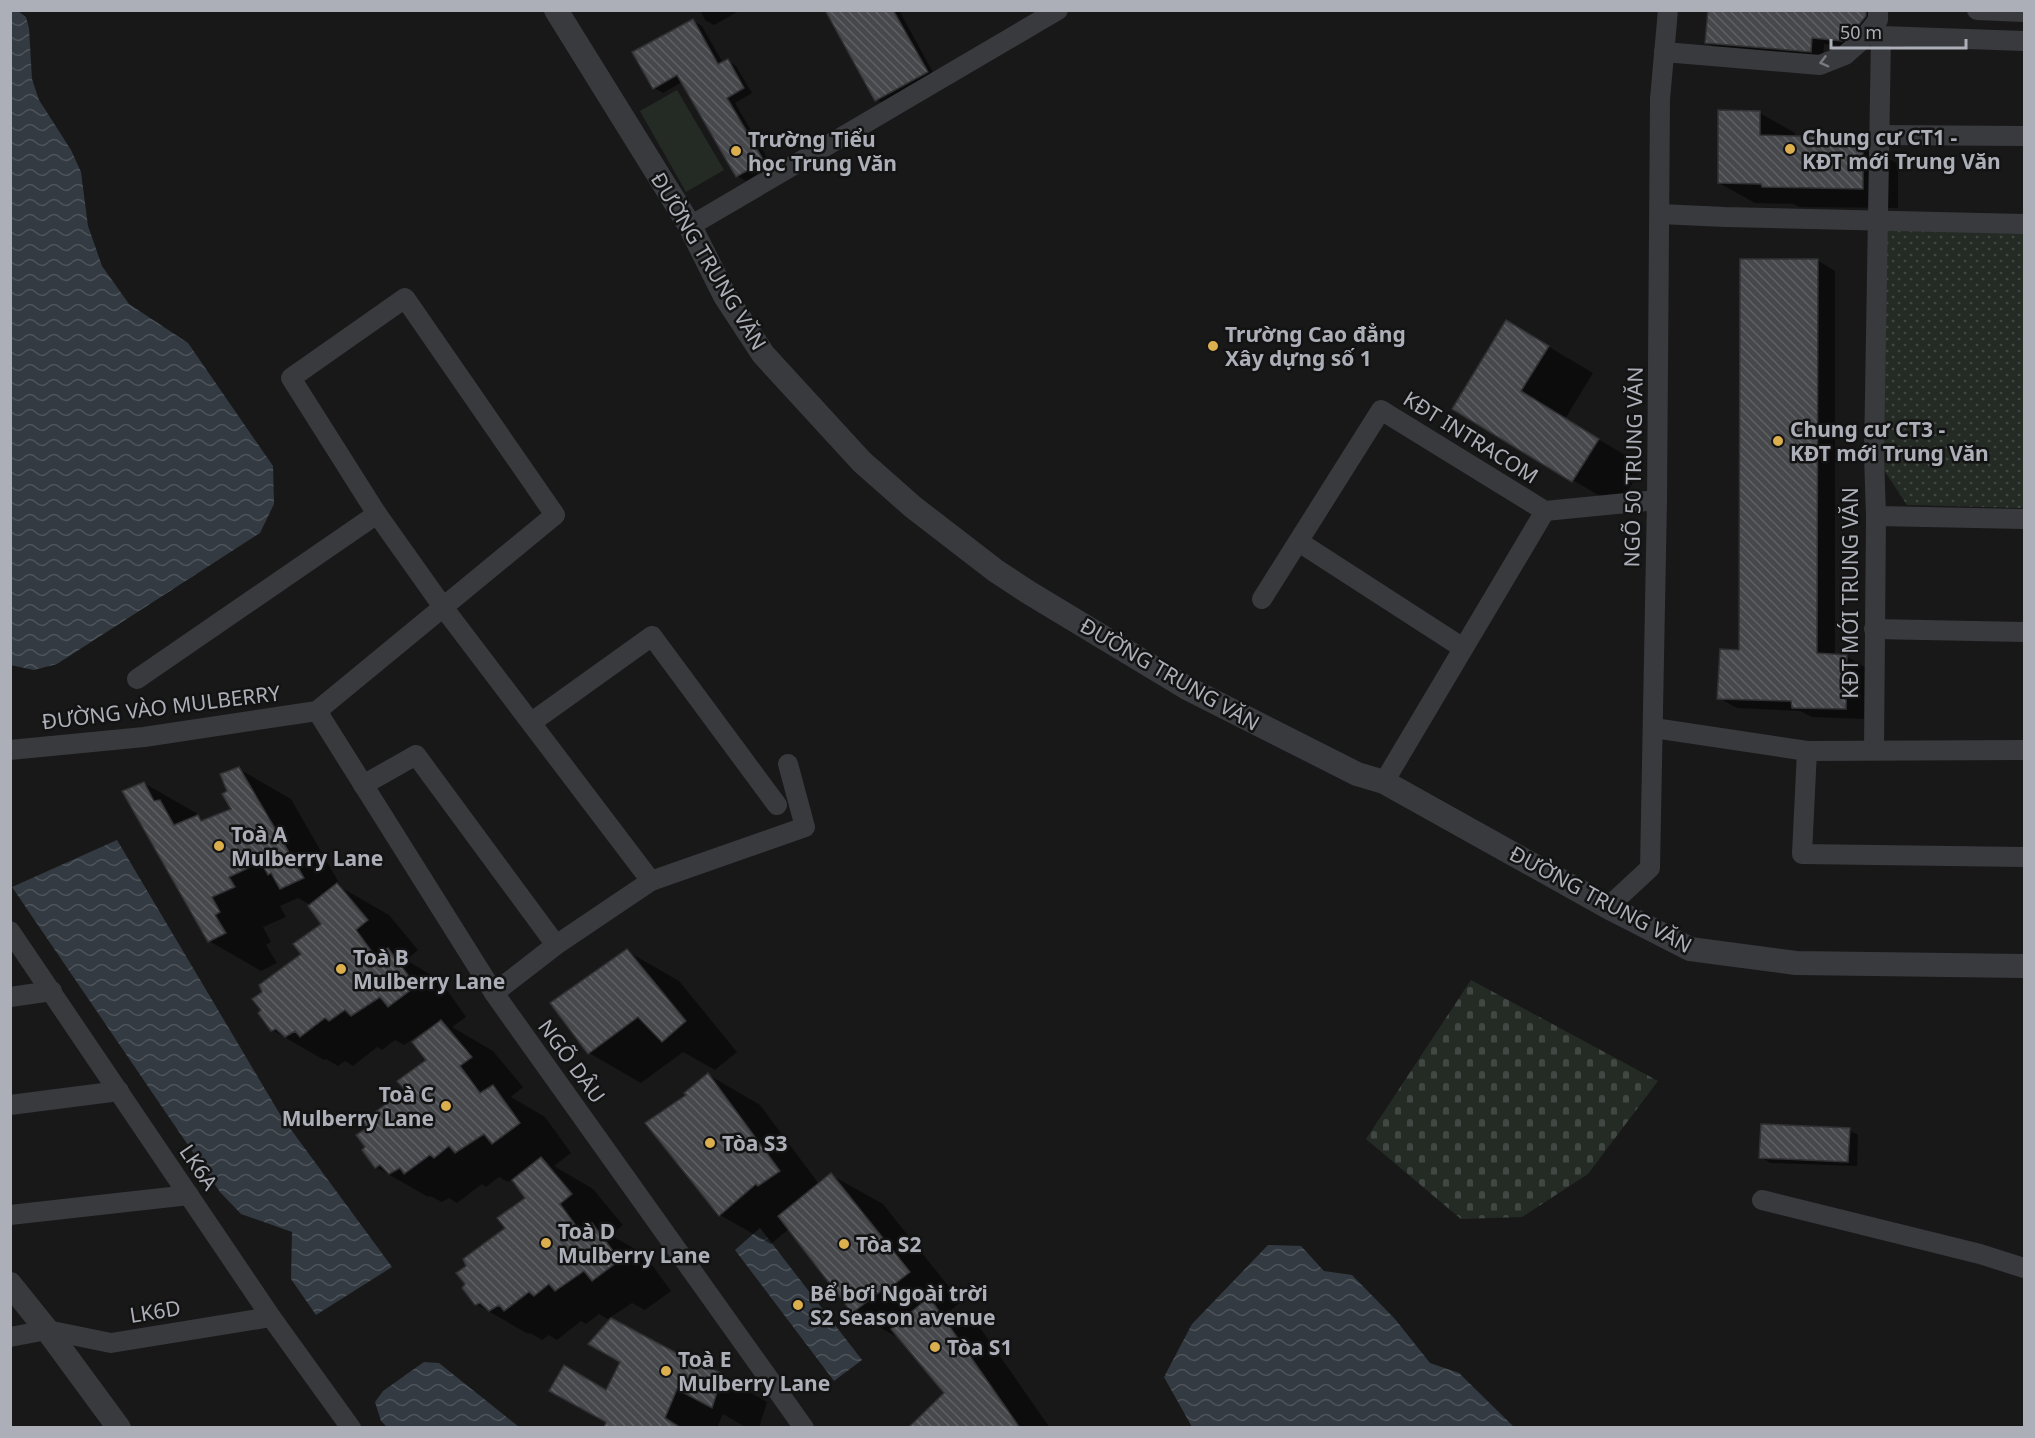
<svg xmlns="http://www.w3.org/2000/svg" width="2035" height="1438" viewBox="0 0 2035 1438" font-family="'Noto Sans',sans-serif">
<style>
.cemetery{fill:url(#cemetery-stones)}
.park{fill:url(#park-dots)}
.garden{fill:#242b25}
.water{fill:url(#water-waves)}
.shadow{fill:#0007}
.building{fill:url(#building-back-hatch);stroke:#323235;stroke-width:1.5}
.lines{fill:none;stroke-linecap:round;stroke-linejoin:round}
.minor{stroke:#393a3e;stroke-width:20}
.tertiary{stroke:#393a3e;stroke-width:24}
.oneway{stroke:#787a81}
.poi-dot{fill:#dbaf4e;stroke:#131314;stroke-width:2}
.labels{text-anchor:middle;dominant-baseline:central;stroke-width:5;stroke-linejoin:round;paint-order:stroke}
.poi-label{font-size:21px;font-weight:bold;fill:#acafb7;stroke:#131314;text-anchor:start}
.street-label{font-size:21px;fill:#acafb7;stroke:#131314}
</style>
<defs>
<pattern id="cemetery-stones" width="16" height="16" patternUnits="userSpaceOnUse" patternTransform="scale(1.5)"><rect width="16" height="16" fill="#242b25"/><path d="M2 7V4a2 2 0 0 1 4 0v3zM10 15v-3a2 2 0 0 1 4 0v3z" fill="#414742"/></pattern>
<pattern id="park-dots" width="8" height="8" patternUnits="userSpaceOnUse" patternTransform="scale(1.5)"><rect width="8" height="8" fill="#242b25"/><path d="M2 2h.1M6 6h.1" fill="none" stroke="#414742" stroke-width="1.8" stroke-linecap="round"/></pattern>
<pattern id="water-waves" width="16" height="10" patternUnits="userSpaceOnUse" patternTransform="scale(1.5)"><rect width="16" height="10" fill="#333a41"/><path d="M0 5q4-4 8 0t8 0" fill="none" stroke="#4e545a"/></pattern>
<pattern id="building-back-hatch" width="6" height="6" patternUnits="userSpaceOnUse" patternTransform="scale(1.5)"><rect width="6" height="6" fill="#47484b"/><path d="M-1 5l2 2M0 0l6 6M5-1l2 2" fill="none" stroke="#5f6063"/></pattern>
</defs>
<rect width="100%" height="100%" fill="#181819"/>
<polygon class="cemetery" points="1471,980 1658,1081 1588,1174 1522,1217 1461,1219 1366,1139"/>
<polygon class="park" points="1879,221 2024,224 2024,508 1907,505 1874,455"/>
<polygon class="garden" points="677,90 724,170 686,192 640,111"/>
<g class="water">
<polygon points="10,11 18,11 26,17 29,28 32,79 39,100 71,150 81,172 88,226 102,266 129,304 188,343 273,466 274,504 260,533 57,664 34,670 10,665"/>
<polygon points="117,840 281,1116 392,1267 316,1315 291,1279 292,1232 241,1214 220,1192 12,887"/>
<polygon points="760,1228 862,1360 834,1381 735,1250"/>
<polygon points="1268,1245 1301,1246 1324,1271 1352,1275 1395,1319 1430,1363 1459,1373 1514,1427 1192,1427 1164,1377 1192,1324"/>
<polygon points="424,1362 439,1363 519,1427 387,1427 381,1421 375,1402 383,1391"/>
</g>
<g class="shadow">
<polygon points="700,10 741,10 714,25 705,20"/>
<polygon points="826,10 899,10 936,78 885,105 876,99"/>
<polygon points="1709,10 1880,10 1855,47 1824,44 1823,58 1719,50 1707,43"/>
<polygon points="693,21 702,26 723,63 728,61 736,66 752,93 735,103 772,166 746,181 737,176 682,82 663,93 654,88"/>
<polygon points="1760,113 1795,133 1795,138 1829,138 1837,143 1862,143 1898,164 1898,208 1799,207 1794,204 1755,203 1719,183"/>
<polygon points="1817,260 1835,271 1835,656 1846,656 1865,667 1864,719 1812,717 1800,711 1737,708 1719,698 1741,651"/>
<polygon points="1507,322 1593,373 1565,419 1643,466 1618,507 1454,409"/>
<polygon points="239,769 291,799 342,888 389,915 418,950 406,960 440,980 466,1017 452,1027 493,1051 523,1087 511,1097 545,1117 571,1153 554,1166 593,1189 623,1225 611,1234 612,1236 644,1254 671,1291 645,1310 632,1303 608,1319 599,1314 586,1324 581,1321 557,1340 549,1335 542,1340 530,1333 528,1334 476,1304 467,1284 468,1266 507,1228 527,1198 513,1179 508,1182 499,1177 486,1187 482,1184 457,1203 449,1198 442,1202 430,1196 428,1197 376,1167 367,1147 369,1129 407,1091 428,1061 426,1030 404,1045 395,1040 382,1050 377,1047 353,1066 345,1061 338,1066 326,1059 324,1060 272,1030 262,1010 264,992 303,954 324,924 311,905 298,898 280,906 286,917 263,927 271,942 266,945 277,963 261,971 209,941 144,783 196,813 198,817 205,821 233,810 229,791"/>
<polygon points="627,951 679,981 737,1052 715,1070 683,1052 641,1083 589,1053"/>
<polygon points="709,1075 760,1105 819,1184 831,1175 883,1204 961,1302 950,1311 981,1329 1050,1428 910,1428 946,1393 902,1340 853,1312 789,1229 771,1244 720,1215 688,1095"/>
<polygon points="1849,1130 1858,1135 1857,1166 1770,1163 1761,1157"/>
<polygon points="695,1365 722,1376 767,1402 759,1428 747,1428 723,1414 717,1428 605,1428 607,1423 551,1390 607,1391"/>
</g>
<g class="building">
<polygon points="825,10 893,10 928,72 875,101"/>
<polygon points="1708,10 1866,10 1866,16 1854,31 1842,41 1812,38 1811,52 1705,43"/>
<polygon points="693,19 718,64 728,59 744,88 727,98 764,161 736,177 677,75 653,89 632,52"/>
<polygon points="1718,110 1760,111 1760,135 1829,137 1829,141 1863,142 1863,189 1762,187 1761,184 1718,183"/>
<polygon points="1740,259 1818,259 1817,653 1847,655 1846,709 1792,708 1791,701 1717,699 1720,649 1739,650"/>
<polygon points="1506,320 1549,346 1521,391 1599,439 1572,482 1452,409"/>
<polygon points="239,767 304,878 280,889 271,873 268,875 261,862 229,877 235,887 212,897 220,912 215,915 226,933 208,942 122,791 144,782 154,801 160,800 174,825 198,815 201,821 231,809 222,794 227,791 220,774"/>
<polygon points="337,883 368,920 356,930 375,956 388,948 416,986 388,1007 380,997 351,1016 345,1010 329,1021 325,1018 300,1037 295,1031 285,1037 276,1029 271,1031 258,1013 261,1010 252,999 262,992 259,985 301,954 293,944 321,924 308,906"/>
<polygon points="627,949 686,1021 662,1042 638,1017 588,1054 550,1003"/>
<polygon points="441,1020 472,1057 460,1066 480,1093 493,1085 520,1123 492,1144 484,1134 455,1153 449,1146 434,1158 430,1155 404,1174 400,1168 389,1174 380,1165 375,1168 362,1150 365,1147 356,1135 367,1128 363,1121 405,1090 397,1081 426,1060 412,1042"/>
<polygon points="708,1073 780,1171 758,1186 756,1184 719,1216 645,1123 686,1095 684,1093"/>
<polygon points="1761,1124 1850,1128 1848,1162 1759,1158"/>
<polygon points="541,1157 572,1194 560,1204 579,1230 592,1223 620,1260 592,1281 584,1271 555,1291 549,1284 534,1296 529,1292 504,1311 499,1305 489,1311 480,1303 475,1305 462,1288 465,1284 456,1273 466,1266 463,1259 505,1228 497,1218 525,1198 512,1180"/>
<polygon points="831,1173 910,1272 887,1290 885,1288 852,1313 778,1216"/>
<polygon points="929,1297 1020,1428 908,1428 944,1393 891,1329"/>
<polygon points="611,1318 695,1363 695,1361 723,1374 712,1408 677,1389 665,1418 681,1428 604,1428 606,1422 549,1391 564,1365 606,1390 620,1362 588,1344"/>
</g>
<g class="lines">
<g class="minor">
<polyline points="1977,10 2024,12"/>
<polyline points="1664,52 1820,65 1845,55 1863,39 1878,20 1878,10"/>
<polyline points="1879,135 2024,136"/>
<polyline points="1660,214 1725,217 2024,224"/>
<polyline points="690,226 1058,10"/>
<polyline points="1876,516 2024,519"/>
<polyline points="1299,542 1463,648"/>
<polyline points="1262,599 1381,410 1545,511 1657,500"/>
<polyline points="1874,629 2024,632"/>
<polyline points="137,679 377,514"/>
<polyline points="317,711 555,515 405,298 291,378 377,514 443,607 651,881"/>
<polyline points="317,711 494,993 804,1428"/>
<polyline points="532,722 652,636 777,805"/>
<polyline points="1654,728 1807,751 2024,750"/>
<polyline points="10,750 144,737 317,711"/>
<polyline points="1874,750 1876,516 1874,455 1881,36 2024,41"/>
<polyline points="1807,751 1802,854 2024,857"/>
<polyline points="1384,782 1545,511"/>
<polyline points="363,785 416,755 556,945"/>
<polyline points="1608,907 1650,868 1657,500 1660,99 1668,10"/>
<polyline points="10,931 271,1317 351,1428"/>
<polyline points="494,993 556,945 651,881 805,827 788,764"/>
<polyline points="10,997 52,991"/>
<polyline points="10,1105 119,1091"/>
<polyline points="1762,1200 1980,1254 2024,1268"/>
<polyline points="10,1215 189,1195"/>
<polyline points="10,1337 47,1330 111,1343 271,1317"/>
</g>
<g class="tertiary">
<polyline points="556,10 690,226 725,296 763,354 862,462 913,507 996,571 1028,592 1187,688 1357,774 1384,782 1608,907 1690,949 1796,963 2024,966"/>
<polyline points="10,1284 47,1330 119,1428"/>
</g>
</g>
<defs><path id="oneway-chevron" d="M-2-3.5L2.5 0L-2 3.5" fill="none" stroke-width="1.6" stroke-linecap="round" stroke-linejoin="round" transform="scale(1.5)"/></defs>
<use class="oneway" href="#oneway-chevron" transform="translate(1824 62) rotate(165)"/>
<g class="poi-dot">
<circle cx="1790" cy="149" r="6"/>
<circle cx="736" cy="151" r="6"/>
<circle cx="1213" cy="346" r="6"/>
<circle cx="1778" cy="441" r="6"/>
<circle cx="219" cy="846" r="6"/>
<circle cx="341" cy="969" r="6"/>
<circle cx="446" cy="1106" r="6"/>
<circle cx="710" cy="1143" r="6"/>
<circle cx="546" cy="1243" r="6"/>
<circle cx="844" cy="1244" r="6"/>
<circle cx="798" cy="1305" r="6"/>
<circle cx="935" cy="1347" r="6"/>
<circle cx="666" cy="1371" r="6"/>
</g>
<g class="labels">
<g class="poi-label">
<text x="1802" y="137">Chung cư CT1 -<tspan x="1802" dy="24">KĐT mới Trung Văn</tspan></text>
<text x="748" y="139">Trường Tiểu<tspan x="748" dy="24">học Trung Văn</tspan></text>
<text x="1225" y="334">Trường Cao đẳng<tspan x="1225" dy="24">Xây dựng số 1</tspan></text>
<text x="1790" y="429">Chung cư CT3 -<tspan x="1790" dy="24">KĐT mới Trung Văn</tspan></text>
<text x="231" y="834">Toà A<tspan x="231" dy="24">Mulberry Lane</tspan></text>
<text x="353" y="957">Toà B<tspan x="353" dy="24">Mulberry Lane</tspan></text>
<text x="434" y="1094" text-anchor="end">Toà C<tspan x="434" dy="24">Mulberry Lane</tspan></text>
<text x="722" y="1143">Tòa S3</text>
<text x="558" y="1231">Toà D<tspan x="558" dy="24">Mulberry Lane</tspan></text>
<text x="856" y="1244">Tòa S2</text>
<text x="810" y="1293">Bể bơi Ngoài trời<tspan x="810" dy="24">S2 Season avenue</tspan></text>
<text x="947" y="1347">Tòa S1</text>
<text x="678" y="1359">Toà E<tspan x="678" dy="24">Mulberry Lane</tspan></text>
</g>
<g class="street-label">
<text transform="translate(709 261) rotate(59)">ĐƯỜNG TRUNG VĂN</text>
<text transform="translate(1471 437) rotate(32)">KĐT INTRACOM</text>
<text transform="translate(1633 467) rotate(-89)">NGÕ 50 TRUNG VĂN</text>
<text transform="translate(1850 593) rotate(-90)">KĐT MỚI TRUNG VĂN</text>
<text transform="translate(1170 674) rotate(30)">ĐƯỜNG TRUNG VĂN</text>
<text transform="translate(161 707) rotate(-7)">ĐƯỜNG VÀO MULBERRY</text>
<text transform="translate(1601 899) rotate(28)">ĐƯỜNG TRUNG VĂN</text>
<text transform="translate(572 1061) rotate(54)">NGÕ DÂU</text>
<text transform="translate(199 1167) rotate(56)">LK6A</text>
<text transform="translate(155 1311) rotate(-9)">LK6D</text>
</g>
</g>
<rect width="2035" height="1438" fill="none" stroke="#acafb7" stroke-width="24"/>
<path d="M1831 39v9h135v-9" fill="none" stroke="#acafb7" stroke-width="3"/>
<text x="1840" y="39" font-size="18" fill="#acafb7" stroke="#131314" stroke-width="4.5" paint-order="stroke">50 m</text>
</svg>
